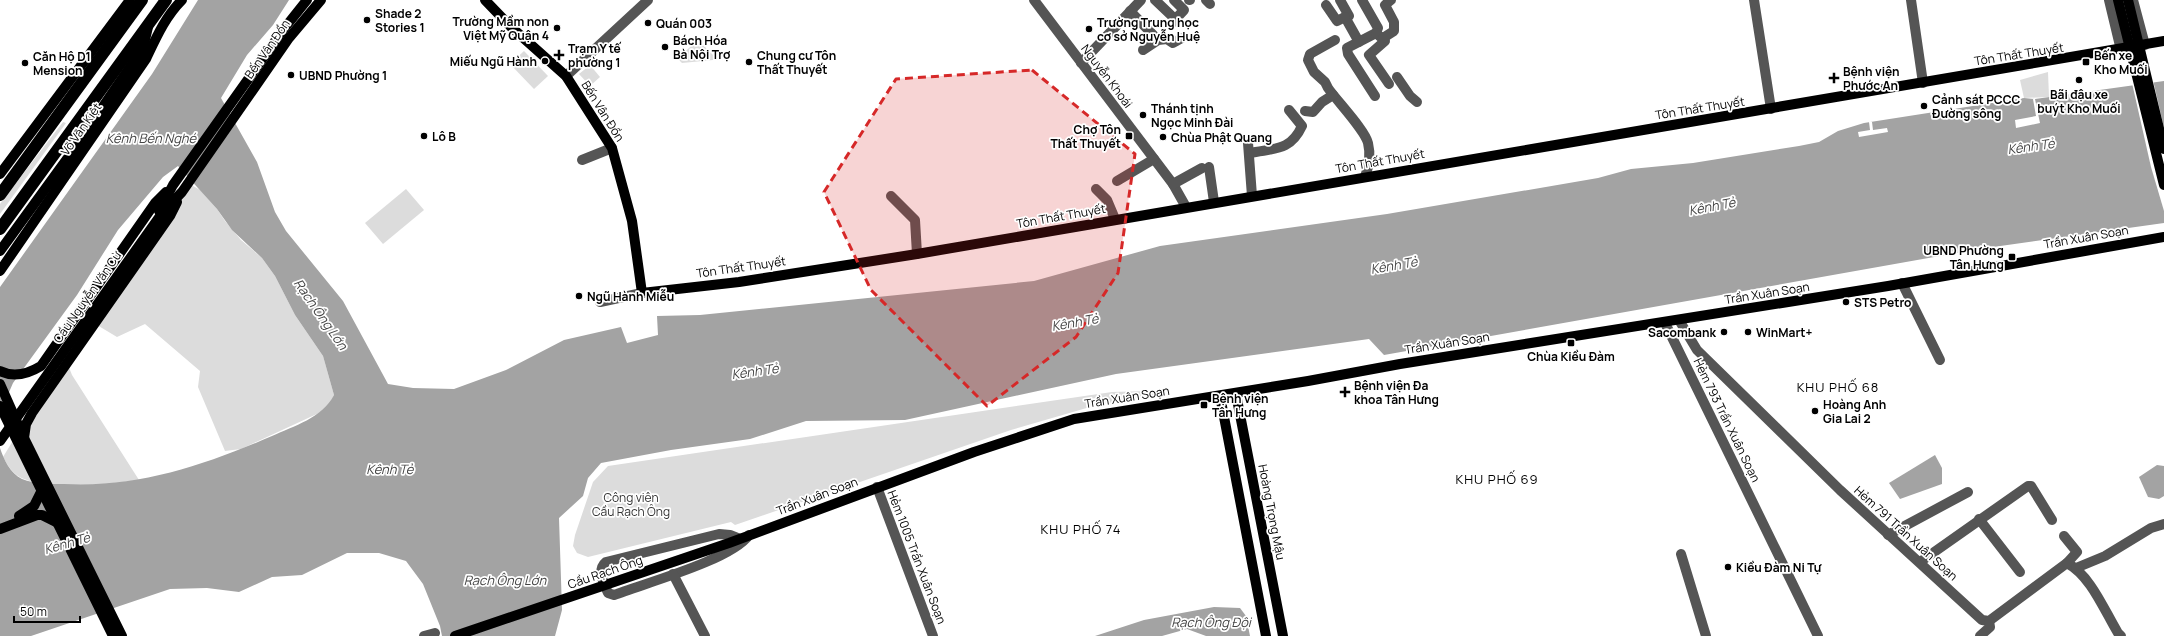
<svg xmlns="http://www.w3.org/2000/svg" width="2164" height="636" viewBox="0 0 2164 636" font-family="Manrope,sans-serif">
<style>
.green{fill:#dcdcdc}
.water{fill:#a3a3a3}
.pier{fill:#fff}
.lines{fill:none;stroke-linecap:round;stroke-linejoin:round}
.minor{stroke:#555;stroke-width:10}
.major{stroke:#000;stroke-width:10}
.highway{stroke:#000;stroke-width:12}
.marked{fill:#d62828;fill-opacity:0.2;stroke:#d62828;stroke-width:3;stroke-dasharray:8 5;stroke-linejoin:round}
.poi-dot{fill:#000;stroke:#fff;stroke-width:1.5}
.labels{text-anchor:middle;dominant-baseline:central;stroke-width:3.5;stroke-linejoin:round;paint-order:stroke}
.poi-label{font-size:12px;font-weight:bold;fill:#000;stroke:#fff;text-anchor:start}
.street-label{font-size:12px;fill:#000;stroke:#fff}
.park-label{font-size:12px;fill:#333;stroke:#fff}
.water-label{font-size:13px;font-style:italic;fill:#444;stroke:#fff}
.neighbourhood-label{font-size:13px;letter-spacing:1px;fill:#000;stroke:#fff}
</style>
<rect width="100%" height="100%" fill="#fff"/>
<g class="green">
<polygon points="698,40 714,56 713,60 682,63 679,60 680,56"/>
<polygon points="524,51 548,76 534,89 510,64"/>
<polygon points="590,65 600,77 590,86 579,74"/>
<polygon points="2048,72 2049,97 2024,98 2020,80"/>
<polygon points="63,122 66,123 0,214 0,204"/>
<polygon points="188,183 200,190 217,209 225,221 241,240 262,258 275,276 295,315 323,356 334,395 329,406 319,413 241,449 225,451 198,387 200,371 145,324 117,337 97,325"/>
<polygon points="406,189 424,210 383,244 365,223"/>
<path d="M66 360 72 375 139 480C106 484 55 491 24 479 14 476 8 466 3 457L33 408Z"/>
<polygon points="1148,391 1156,391 1158,394 1090,407 1011,430 735,525 731,522 588,557 577,553 573,546 575,535 593,482 608,466 1112,392"/>
</g>
<g class="water">
<path d="M198 0H289L273 25 247 55 221 98 257 162 275 212 286 231 343 301 388 384 413 388 454 389 506 370 564 340 621 327 627 343 658 335 657 316 700 315 1034 281 1160 246 1387 214 1598 178 1631 169 1693 163 1799 146 1819 142 1838 131 1864 123 2024 98 2035 99 2164 81V223L1979 249 1384 355 1369 339 1116 374 905 420 806 421 750 439 671 450 601 463 588 478 583 496 559 518 562 610 555 636H442L440 626 423 584 406 561 379 553H347L302 575 272 577 239 592 207 588 170 589 31 636H0V448C4 460 10 473 22 479 35 484 51 484 64 484 138 488 205 465 272 436 294 426 322 418 334 395L323 356 295 315 275 276 262 258 232 230 217 209 178 166 163 177 118 230 77 295 13 383 0 413V287L152 74Z"/>
<polygon points="1935,455 1942,468 1942,484 1900,499 1889,483"/>
<polygon points="2157,465 2164,466 2164,496 2159,499 2148,497 2139,477"/>
<polygon points="1214,607 1240,608 1246,616 1250,636 1206,636 1187,629 1162,636 1095,636 1144,620"/>
</g>
<g class="pier">
<polygon points="2153,80 2164,128 2164,211 2151,167 2132,83"/>
<polygon points="2033,99 2035,99 2040,123 2016,128 2015,120 2036,116"/>
<polygon points="1869,122 1872,122 1873,130 1887,128 1888,132 1859,137 1858,132 1870,130"/>
</g>
<g class="lines">
<g class="minor">
<polyline points="1034,0 1173,184 1186,207"/>
<polyline points="1155,0 1175,19"/>
<polyline points="1189,0 1190,0"/>
<polyline points="1206,0 1210,4"/>
<polyline points="1340,0 1349,16 1345,17 1359,42"/>
<polyline points="1362,0 1378,28 1376,33 1347,48 1348,54 1375,96"/>
<polyline points="1754,0 1771,109"/>
<polyline points="1911,0 1923,83"/>
<polyline points="2109,0 2121,50"/>
<polyline points="2133,0 2145,45"/>
<polyline points="1326,5 1337,21 1345,17"/>
<polyline points="1130,11 1158,40"/>
<polyline points="1170,25 1184,10 1174,0"/>
<polyline points="1376,33 1385,41 1369,55 1389,84"/>
<polyline points="1383,38 1394,31 1394,22 1385,5 1391,0"/>
<path d="M1335 40 1310 54 1308 60 1314 72 1325 82 1328 88C1337 101 1365 130 1368 143 1371 155 1369 166 1365 177"/>
<polyline points="1143,50 1158,40 1167,39 1173,43 1182,38"/>
<polyline points="1081,63 1141,0"/>
<polyline points="566,76 648,0"/>
<polyline points="1397,77 1410,96 1417,102"/>
<polyline points="1305,111 1313,112 1322,102 1333,95"/>
<polyline points="1248,143 1252,196"/>
<path d="M1250 153C1273 148 1290 152 1302 126L1289 110"/>
<polyline points="582,160 612,148"/>
<polyline points="1209,167 1214,202"/>
<polyline points="1117,181 1154,159"/>
<polyline points="1173,184 1202,168"/>
<polyline points="1096,189 1107,200 1115,219"/>
<polyline points="891,196 915,220 917,254"/>
<polyline points="1902,283 1940,360"/>
<polyline points="600,302 642,293"/>
<path d="M1679 320 1697 350 1840 490 1982 620 1989 621 2067 563C2091 576 2104 610 2118 633L2121 636"/>
<polyline points="1665,323 1818,636"/>
<polyline points="877,487 933,636"/>
<polyline points="1979,519 2020,572"/>
<polyline points="1888,535 1968,492"/>
<polyline points="2064,536 2077,552 2067,563"/>
<path d="M740 539 730 535 719 534 606 562C596 570 604 583 608 593L614 595C645 583 731 560 749 535"/>
<polyline points="1681,554 1706,636"/>
<polyline points="1920,562 2028,486 2031,486 2052,520"/>
<polyline points="2076,568 2105,556 2151,528 2164,524"/>
<polyline points="673,574 705,636"/>
<polyline points="424,636 435,633"/>
<polyline points="1980,636 1990,627 1989,621"/>
</g>
<g class="major">
<polyline points="485,0 510,26 566,76 612,148 632,221 642,293 739,282 917,254 2164,41"/>
<polyline points="2118,0 2164,185"/>
<polyline points="2128,0 2164,149"/>
<polyline points="0,174 130,0"/>
<polyline points="159,211 173,185 283,30 307,0"/>
<polyline points="0,251 67,159 143,48 148,27"/>
<path d="M0 271 146 59C156 38 165 17 182 0"/>
<path d="M0 371C14 378 28 374 41 366L155 203 166 192"/>
<polyline points="0,384 24,438 122,636"/>
<polyline points="1236,394 1283,636"/>
<polyline points="1220,396 1266,636"/>
<polyline points="0,406 113,636"/>
<polyline points="24,438 26,424 32,413 170,216 177,202"/>
<polyline points="0,441 163,212 182,192 289,38 321,0"/>
<polyline points="19,516 34,506 41,492"/>
<polyline points="0,529 37,515 42,515 56,522"/>
<polyline points="455,636 729,543 974,452 1074,419 1308,381 1400,364 1888,286 2164,237"/>
</g>
<g class="highway">
<polyline points="0,195 142,0"/>
<polyline points="0,229 166,0"/>
</g>
</g>
<path class="marked" d="M1032 70 1135 154 1118 273 1076 337 987 406 871 290 824 192 896 79Z"/>
<g class="poi-dot">
<circle cx="367" cy="20" r="4"/>
<circle cx="648" cy="23" r="4"/>
<circle cx="557" cy="28" r="4"/>
<circle cx="1089" cy="29" r="4"/>
<circle cx="665" cy="47" r="4"/>
<path d="M557 49h4v4h4v4h-4v4h-4v-4h-4v-4h4z"/>
<circle cx="545" cy="61" r="4"/>
<circle cx="749" cy="62" r="4"/>
<rect x="2082" y="58" width="8" height="8" rx="2"/>
<circle cx="25" cy="63" r="4"/>
<circle cx="291" cy="75" r="4"/>
<path d="M1832 72h4v4h4v4h-4v4h-4v-4h-4v-4h4z"/>
<circle cx="2079" cy="80" r="4"/>
<circle cx="1924" cy="106" r="4"/>
<circle cx="1143" cy="115" r="4"/>
<circle cx="424" cy="136" r="4"/>
<rect x="1125" y="132" width="8" height="8" rx="2"/>
<circle cx="1163" cy="137" r="4"/>
<rect x="2008" y="253" width="8" height="8" rx="2"/>
<circle cx="579" cy="296" r="4"/>
<circle cx="1846" cy="302" r="4"/>
<circle cx="1724" cy="332" r="4"/>
<circle cx="1748" cy="332" r="4"/>
<rect x="1567" y="339" width="8" height="8" rx="2"/>
<path d="M1343 386h4v4h4v4h-4v4h-4v-4h-4v-4h4z"/>
<rect x="1200" y="401" width="8" height="8" rx="2"/>
<circle cx="1815" cy="411" r="4"/>
<circle cx="1728" cy="567" r="4"/>
</g>
<g class="labels">
<g class="poi-label">
<text x="375" y="13">Shade 2<tspan x="375" dy="14">Stories 1</tspan></text>
<text x="549" y="21" text-anchor="end">Trường Mầm non<tspan x="549" dy="14">Việt Mỹ Quận 4</tspan></text>
<text x="1097" y="22">Trường Trung học<tspan x="1097" dy="14">cơ sở Nguyễn Huệ</tspan></text>
<text x="656" y="23">Quán 003</text>
<text x="673" y="40">Bách Hóa<tspan x="673" dy="14">Bà Nội Trợ</tspan></text>
<text x="568" y="48">Trạm Y tế<tspan x="568" dy="14">phường 1</tspan></text>
<text x="757" y="55">Chung cư Tôn<tspan x="757" dy="14">Thất Thuyết</tspan></text>
<text x="2094" y="55">Bến xe<tspan x="2094" dy="14">Kho Muối</tspan></text>
<text x="33" y="56">Căn Hộ D1<tspan x="33" dy="14">Mension</tspan></text>
<text x="537" y="61" text-anchor="end">Miếu Ngũ Hành</text>
<text x="1843" y="71">Bệnh viện<tspan x="1843" dy="14">Phước An</tspan></text>
<text x="299" y="75">UBND Phường 1</text>
<text x="2079" y="94" text-anchor="middle">Bãi đậu xe<tspan x="2079" dy="14">buýt Kho Muối</tspan></text>
<text x="1932" y="99">Cảnh sát PCCC<tspan x="1932" dy="14">Đường sông</tspan></text>
<text x="1151" y="108">Thánh tịnh<tspan x="1151" dy="14">Ngọc Minh Đài</tspan></text>
<text x="1121" y="129" text-anchor="end">Chợ Tôn<tspan x="1121" dy="14">Thất Thuyết</tspan></text>
<text x="432" y="136">Lô B</text>
<text x="1171" y="137">Chùa Phật Quang</text>
<text x="2004" y="250" text-anchor="end">UBND Phường<tspan x="2004" dy="14">Tân Hưng</tspan></text>
<text x="587" y="296">Ngũ Hành Miễu</text>
<text x="1854" y="302">STS Petro</text>
<text x="1716" y="332" text-anchor="end">Sacombank</text>
<text x="1756" y="332">WinMart+</text>
<text x="1571" y="356" text-anchor="middle">Chùa Kiều Đàm</text>
<text x="1354" y="385">Bệnh viện Đa<tspan x="1354" dy="14">khoa Tân Hưng</tspan></text>
<text x="1212" y="398">Bệnh viện<tspan x="1212" dy="14">Tân Hưng</tspan></text>
<text x="1823" y="404">Hoàng Anh<tspan x="1823" dy="14">Gia Lai 2</tspan></text>
<text x="1736" y="567">Kiều Đàm Ni Tự</text>
</g>
<g class="street-label">
<text transform="translate(267 49) rotate(-55)">Bến Vân Đồn</text>
<text transform="translate(2019 54) rotate(-9)">Tôn Thất Thuyết</text>
<text transform="translate(1107 76) rotate(53)">Nguyễn Khoái</text>
<text transform="translate(1700 108) rotate(-9)">Tôn Thất Thuyết</text>
<text transform="translate(603 111) rotate(58)">Bến Vân Đồn</text>
<text transform="translate(81 129) rotate(-55)">Võ Văn Kiệt</text>
<text transform="translate(1380 161) rotate(-10)">Tôn Thất Thuyết</text>
<text transform="translate(1061 216) rotate(-10)">Tôn Thất Thuyết</text>
<text transform="translate(2086 237) rotate(-10)">Trần Xuân Soạn</text>
<text transform="translate(741 267) rotate(-8)">Tôn Thất Thuyết</text>
<text transform="translate(1767 293) rotate(-9)">Trần Xuân Soạn</text>
<text transform="translate(87 297) rotate(-55)">Cầu Nguyễn Văn Cừ</text>
<text transform="translate(1447 343) rotate(-9)">Trần Xuân Soạn</text>
<text transform="translate(1127 397) rotate(-9)">Trần Xuân Soạn</text>
<text transform="translate(1727 420) rotate(64)">Hẻm 793 Trần Xuân Soạn</text>
<text transform="translate(817 496) rotate(-21)">Trần Xuân Soạn</text>
<text transform="translate(1272 512) rotate(79)">Hoàng Trọng Mậu</text>
<text transform="translate(1906 533) rotate(42)">Hẻm 791 Trần Xuân Soạn</text>
<text transform="translate(917 557) rotate(69)">Hẻm 1005 Trần Xuân Soạn</text>
<text transform="translate(605 572) rotate(-19)">Cầu Rạch Ông</text>
</g>
<g class="park-label">
<text x="631" y="497">Công viên<tspan x="631" dy="14">Cầu Rạch Ông</tspan></text>
</g>
<g class="water-label">
<text x="151" y="138">Kênh Bến Nghé</text>
<text transform="translate(2031 146) rotate(-8)">Kênh Tẻ</text>
<text transform="translate(1712 206) rotate(-11)">Kênh Tẻ</text>
<text transform="translate(1394 265) rotate(-10)">Kênh Tẻ</text>
<text transform="translate(321 314) rotate(55)">Rạch Ông Lớn</text>
<text transform="translate(1075 322) rotate(-10)">Kênh Tẻ</text>
<text transform="translate(755 371) rotate(-8)">Kênh Tẻ</text>
<text x="390" y="469">Kênh Tẻ</text>
<text transform="translate(67 543) rotate(-16)">Kênh Tẻ</text>
<text x="505" y="580">Rạch Ông Lớn</text>
<text x="1211" y="622">Rạch Ông Đội</text>
</g>
<g class="neighbourhood-label">
<text x="1838" y="387">KHU PHỐ 68</text>
<text x="1497" y="479">KHU PHỐ 69</text>
<text x="1081" y="529">KHU PHỐ 74</text>
</g>
</g>
<path d="M14 616v6h66v-6" fill="none" stroke="#000000" stroke-width="2"/>
<text x="20" y="616" font-size="12" fill="#000000" stroke="#ffffff" stroke-width="3" paint-order="stroke">50 m</text>
</svg>
